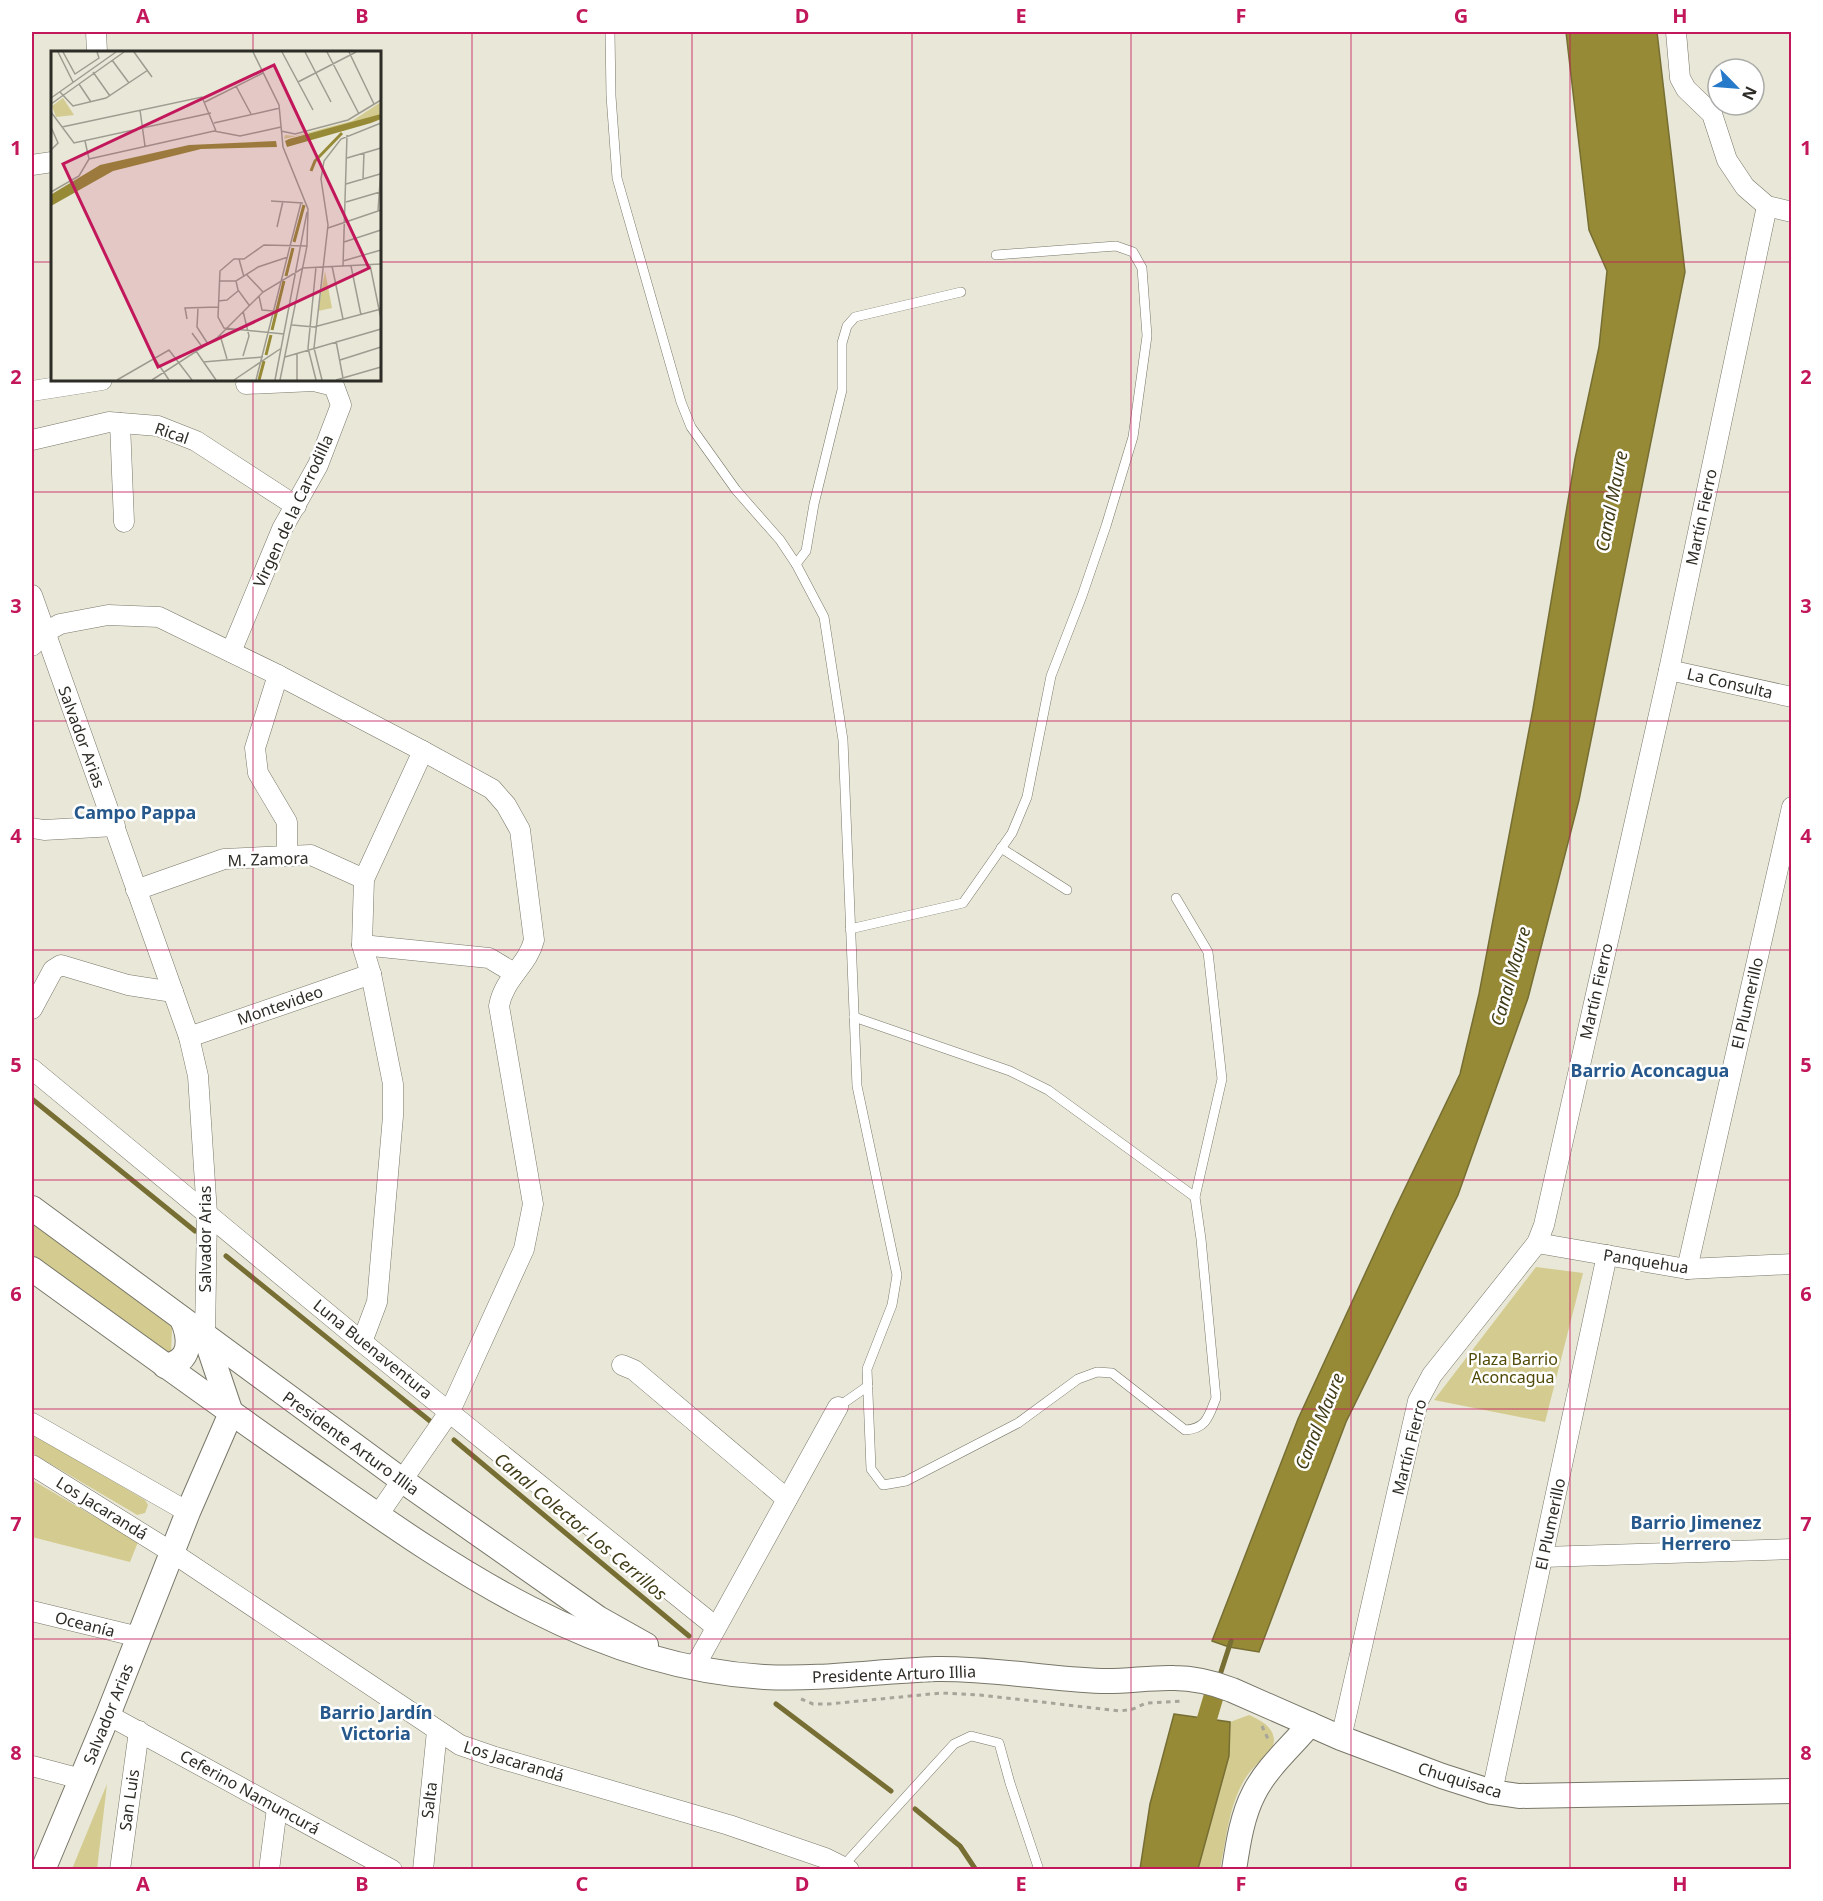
<svg xmlns="http://www.w3.org/2000/svg" width="1823" height="1901" viewBox="0 0 1823 1901" font-family="'Noto Sans',sans-serif">
<style>
.green{fill:#d3cb8f}
.water{fill:#968a37;stroke:#766e32;stroke-width:1.5}
.lines{fill:none;stroke-linecap:round;stroke-linejoin:round}
.stream{stroke:#766e32;stroke-width:5}
.canal{stroke:#968a37;stroke-width:20}
.service-casing{stroke:#797769;stroke-width:10}
.minor-casing{stroke:#797769;stroke-width:21}
.tertiary-casing{stroke:#797769;stroke-width:26}
.path{stroke:#a7a599;stroke-width:3;stroke-dasharray:4.5 4.5;stroke-linecap:butt}
.service{stroke:#fff;stroke-width:9}
.minor{stroke:#fff;stroke-width:20}
.tertiary{stroke:#fff;stroke-width:24}
.grid{fill:none;stroke:#c2185b;stroke-width:1.5;stroke-opacity:0.55}
.labels{text-anchor:middle;dominant-baseline:central;stroke-width:5;stroke-linejoin:round;paint-order:stroke}
.street-label{font-size:16px;fill:#2d2c26;stroke:#fff}
.park-label{font-size:16px;fill:#514906;stroke:#fff}
.water-label{font-size:18px;font-style:italic;fill:#413c18;stroke:#fff}
.neighbourhood-label{font-size:18px;font-weight:bold;fill:#26588b;stroke:#fff}
.inset-river{fill:none;stroke:#968a37;stroke-width:3}
.inset-road{fill:none;stroke:#9e9c90;stroke-width:1.5}
.view{fill:#c2185b;fill-opacity:0.15;stroke:#c2185b;stroke-width:3}
.inset-edge{fill:none;stroke:#2d2c26;stroke-width:3}
.neatline{fill:none;stroke:#c2185b;stroke-width:2}
.grid-label{font-size:20px;text-anchor:middle;font-weight:bold;fill:#c2185b}
</style>
<rect width="100%" height="100%" fill="#e9e7d7"/>
<g class="green">
<polygon points="32,1223 167,1321 172,1328 171,1354 163,1351 32,1254"/>
<polygon points="1536,1267 1583,1273 1545,1422 1434,1400"/>
<polygon points="32,1434 145,1500 148,1505 145,1513 137,1515 134,1513 32,1453"/>
<polygon points="32,1480 138,1542 130,1562 32,1537"/>
<path d="M1249 1715C1260 1720 1273 1726 1274 1740 1274 1752 1256 1763 1249 1773 1229 1800 1227 1837 1220 1869L1198 1870 1229 1756 1230 1722Z"/>
<polygon points="107,1784 97,1869 72,1869"/>
</g>
<g class="water">
<polygon points="1566,32 1657,32 1685,272 1579,800 1528,998 1458,1195 1346,1422 1259,1652 1229,1647 1212,1641 1298,1419 1394,1211 1460,1074 1479,994 1533,709 1575,459 1599,347 1607,271 1589,230"/>
<polygon points="1174,1714 1230,1722 1229,1756 1198,1869 1140,1869 1150,1804"/>
</g>
<g class="lines">
<g class="stream">
<polyline points="32,1099 195,1231"/>
<polyline points="226,1256 430,1421"/>
<polyline points="454,1440 689,1636"/>
<polyline points="1219,1678 1231,1641"/>
<polyline points="776,1704 891,1791"/>
<polyline points="915,1809 960,1846 976,1870"/>
</g>
<polyline class="canal" points="1200,1742 1217,1685"/>
<g class="service-casing">
<g id="service">
<path d="M610 32 611 96 617 178 681 402 691 427 736 490 780 540 796 564 824 617 843 740 857 1086 897 1275 892 1305 867 1369 871 1469 883 1485 906 1481 1018 1423 1078 1379 1097 1372 1112 1373 1185 1430C1207 1429 1209 1415 1216 1398L1201 1239 1195 1197 1222 1079 1208 952 1176 898"/>
<polyline points="796,564 806,551 814,504 842,390 842,343 847,326 855,317 961,292"/>
<polyline points="1001,848 1067,890"/>
<polyline points="850,929 963,903 1012,833 1027,797 1051,676 1082,596 1106,526 1133,437 1147,336 1142,268 1133,252 1116,246 996,255"/>
<polyline points="854,1017 1010,1071 1048,1090 1195,1197"/>
<polyline points="838,1407 868,1386"/>
<polyline points="843,1866 954,1744 971,1736 999,1743 1010,1783 1039,1870"/>
</g>
</g>
<g class="minor-casing">
<g id="minor">
<polyline points="96,32 97,52"/>
<polyline points="1676,32 1680,78 1686,89 1712,114 1727,160 1745,187 1767,206 1792,212"/>
<polyline points="32,165 52,162"/>
<polyline points="32,391 102,380"/>
<polyline points="120,423 124,522"/>
<polyline points="32,440 109,422 158,426 196,441 296,506"/>
<polyline points="32,595 173,992 189,1037 198,1076 207,1214 205,1336"/>
<path d="M32 646 44 633 60 624 108 615 159 617 278 675 423 751 492 789 506 805 520 830 534 940C528 965 504 978 499 1006L533 1204 524 1249 450 1411 378 1515"/>
<polyline points="231,652 282,529 318,465 341,405 334,386 314,381 246,384"/>
<polyline points="1669,670 1792,697"/>
<polyline points="278,675 255,748 258,773 287,822 287,856"/>
<polyline points="32,828 44,830 115,826"/>
<polyline points="136,890 224,859 287,856 311,855 364,879"/>
<polyline points="362,945 489,958 514,973"/>
<polyline points="32,1009 53,970 61,965 128,985 173,992"/>
<polyline points="189,1037 371,974"/>
<polyline points="32,1069 362,1342 716,1627"/>
<polyline points="1537,1243 1687,1269 1792,1264"/>
<polyline points="1687,1269 1792,807"/>
<polyline points="362,1342 377,1302 393,1116 393,1084 371,974 362,945 364,879 423,751"/>
<polyline points="622,1365 634,1370 787,1499"/>
<polyline points="32,1423 188,1512"/>
<polyline points="32,1465 173,1553 460,1745 492,1756 729,1825 825,1858 849,1870"/>
<polyline points="1543,1557 1792,1549"/>
<polyline points="32,1611 139,1637"/>
<polyline points="694,1668 838,1407"/>
<polyline points="108,1715 392,1870"/>
<polyline points="1341,1738 1418,1401 1432,1375 1537,1243 1544,1225 1669,670 1767,206"/>
<polyline points="32,1766 81,1779"/>
<polyline points="1492,1792 1607,1255"/>
<polyline points="120,1870 139,1731"/>
<polyline points="269,1870 277,1808"/>
<polyline points="423,1870 437,1731"/>
</g>
</g>
<g class="tertiary-casing">
<g id="tertiary">
<polyline points="32,1208 403,1481 598,1618 646,1645"/>
<path d="M32 1269C123 1335 214 1401 307 1466 446 1563 588 1667 764 1677 822 1680 878 1671 936 1669 992 1668 1046 1679 1101 1681 1126 1682 1150 1677 1174 1678 1194 1678 1214 1683 1232 1690L1341 1738 1442 1776 1492 1792 1519 1796 1792 1791"/>
<path d="M165 1366C192 1362 191 1339 182 1319"/>
<polyline points="43,1870 108,1715 188,1512 231,1413 205,1336"/>
<path d="M1234 1870C1238 1844 1242 1816 1254 1793 1267 1767 1292 1746 1310 1724"/>
</g>
</g>
<g class="path">
<polyline points="801,1699 813,1704 829,1704 941,1693 980,1695 1120,1711 1133,1709 1146,1703 1183,1701"/>
<polyline points="1262,1726 1268,1739"/>
</g>
<use href="#service" class="service"/>
<use href="#minor" class="minor"/>
<use href="#tertiary" class="tertiary"/>
</g>
<path class="grid" d="M253 32V52M472 32V1870M692 32V1870M912 32V1870M1131 32V1870M1351 32V1870M1570 32V1870M32 262H52M380 262H1792M253 380V1870M32 492H1792M32 721H1792M32 950H1792M32 1180H1792M32 1409H1792M32 1639H1792"/>
<g class="labels">
<g class="street-label">
<text transform="translate(172 433) rotate(19)">Rical</text>
<text transform="translate(293 511) rotate(-65)">Virgen de la Carrodilla</text>
<text transform="translate(1701 517) rotate(-78)">Martín Fierro</text>
<text transform="translate(1730 683) rotate(13)">La Consulta</text>
<text transform="translate(82 737) rotate(70)">Salvador Arias</text>
<text transform="translate(268 859) rotate(-2)">M. Zamora</text>
<text transform="translate(1596 991) rotate(-77)">Martín Fierro</text>
<text transform="translate(1747 1003) rotate(-77)">El Plumerillo</text>
<text transform="translate(280 1005) rotate(-19)">Montevideo</text>
<text transform="translate(205 1239) rotate(-90)">Salvador Arias</text>
<text transform="translate(1646 1261) rotate(9)">Panquehua</text>
<text transform="translate(373 1349) rotate(39)">Luna Buenaventura</text>
<text transform="translate(351 1443) rotate(36)">Presidente Arturo Illia</text>
<text transform="translate(1409 1447) rotate(-76)">Martín Fierro</text>
<text transform="translate(102 1508) rotate(32)">Los Jacarandá</text>
<text transform="translate(1550 1524) rotate(-78)">El Plumerillo</text>
<text transform="translate(85 1624) rotate(14)">Oceanía</text>
<text transform="translate(894 1674) rotate(-2)">Presidente Arturo Illia</text>
<text transform="translate(108 1714) rotate(-68)">Salvador Arias</text>
<text transform="translate(514 1761) rotate(17)">Los Jacarandá</text>
<text transform="translate(1460 1780) rotate(17)">Chuquisaca</text>
<text transform="translate(250 1792) rotate(29)">Ceferino Namuncurá</text>
<text transform="translate(129 1800) rotate(-82)">San Luis</text>
<text transform="translate(429 1800) rotate(-83)">Salta</text>
</g>
<g class="park-label">
<text x="1513" y="1359">Plaza Barrio<tspan x="1513" dy="18">Aconcagua</tspan></text>
</g>
<g class="water-label">
<text transform="translate(1611 501) rotate(-79)">Canal Maure</text>
<text transform="translate(1510 976) rotate(-74)">Canal Maure</text>
<text transform="translate(1319 1421) rotate(-68)">Canal Maure</text>
<text transform="translate(581 1526) rotate(40)">Canal Colector Los Cerrillos</text>
</g>
<g class="neighbourhood-label">
<text x="135" y="812">Campo Pappa</text>
<text x="1650" y="1070">Barrio Aconcagua</text>
<text x="1696" y="1522">Barrio Jimenez<tspan x="1696" dy="21">Herrero</tspan></text>
<text x="376" y="1712">Barrio Jardín<tspan x="376" dy="21">Victoria</tspan></text>
</g>
</g>
<g transform="translate(51 51)">
<rect width="330" height="330" fill="#e9e7d7"/>
<path d="M12 47 23 64 5 66 1 55ZM330 51V63L315 69 233 88 234 84 244 85 301 70ZM274 220 281 257 267 260Z" fill="#d3cb8f"/>
<path d="M330 63V68L320 72 236 96 234 90 238 88ZM225 90 226 96 150 98 62 120 0 155 1 143 49 114 138 94Z" fill="#968a37"/>
<path class="inset-river" d="M260 120 264 110 291 82M243 191 253 154M235 225 242 197M221 279 233 230M215 304 220 284M208 329 213 310"/>
<path class="inset-road" d="M7 1 22 31M12 1 24 23 48 7 46 1M83 1 101 26M202 1 228 54 232 96 257 158 256 195 229 329M231 1 262 59M254 1 280 51M276 1 308 63M298 1 323 53M61 9 78 32M42 21 59 45M247 31 305 1M28 33 40 51M185 35 200 63M9 41 22 55 55 47 97 19M0 47 65 1M154 51 212 22M0 53 73 1M89 59 94 95M0 61 23 92 160 62M163 72 229 57M0 76 7 92 0 99M11 76 151 46 165 80M230 80 244 83 297 69 330 49M34 90 38 108M296 107 330 97M38 108 163 80 189 85 230 76M312 128 313 102M295 133 329 123M0 141 28 125 38 108M220 150 252 152M295 151 329 141M327 160 330 117M226 176 232 150M277 177 330 159M293 191 330 179M188 208 193 226M292 210 330 199M319 214 330 268M281 215 292 268M292 215 296 84M300 215 310 264M265 216 257 297 265 329M196 224 212 241M168 230H185L207 216 237 206M185 230 187 239 198 254M208 245 211 259 223 260M167 250 176 249 187 240M147 257 146 276 157 293M136 268 134 257 167 256M241 274 263 276 330 258M141 282 152 297M233 283 173 277 167 266 169 220 183 208H193L213 194 256 195M169 284 176 308M285 290 292 327M145 300 165 329M246 303V329M102 305 118 329M192 305 198 285 192 260M234 306 330 278M289 309 330 296M152 311 212 306M66 329 118 299 141 329M101 329 166 287 212 241 252 217 330 213M183 329 229 298M205 329 250 152M224 329 256 161M271 329 263 297 277 174 270 128 273 110 290 88 330 72M285 329 330 316"/>
<path class="view" d="M223 14 318 217 107 316 12 113Z"/>
<rect width="330" height="330" class="inset-edge"/>
</g>
<rect width="1823" height="1901" fill="none" stroke="#ffffff" stroke-width="66"/>
<g transform="translate(1736 87) rotate(115)"><circle r="28" fill="#ffffff" stroke="#ababa8" stroke-width="1.5"/>
<path d="M0-4.5L10 22L0 15L-10 22Z" fill="#277ac9"/>
<text y="-9" font-size="16" font-weight="bold" text-anchor="middle" fill="#2d2c26">N</text>
</g>
<rect x="33" y="33" width="1757" height="1835" class="neatline"/>
<g class="grid-label">
<text x="143" y="23">A</text>
<text x="362" y="23">B</text>
<text x="582" y="23">C</text>
<text x="802" y="23">D</text>
<text x="1021" y="23">E</text>
<text x="1241" y="23">F</text>
<text x="1461" y="23">G</text>
<text x="1680" y="23">H</text>
<text x="16" y="155">1</text>
<text x="1806" y="155">1</text>
<text x="16" y="384">2</text>
<text x="1806" y="384">2</text>
<text x="16" y="613">3</text>
<text x="1806" y="613">3</text>
<text x="16" y="843">4</text>
<text x="1806" y="843">4</text>
<text x="16" y="1072">5</text>
<text x="1806" y="1072">5</text>
<text x="16" y="1301">6</text>
<text x="1806" y="1301">6</text>
<text x="16" y="1531">7</text>
<text x="1806" y="1531">7</text>
<text x="16" y="1760">8</text>
<text x="1806" y="1760">8</text>
<text x="143" y="1891">A</text>
<text x="362" y="1891">B</text>
<text x="582" y="1891">C</text>
<text x="802" y="1891">D</text>
<text x="1021" y="1891">E</text>
<text x="1241" y="1891">F</text>
<text x="1461" y="1891">G</text>
<text x="1680" y="1891">H</text>
</g>
</svg>
